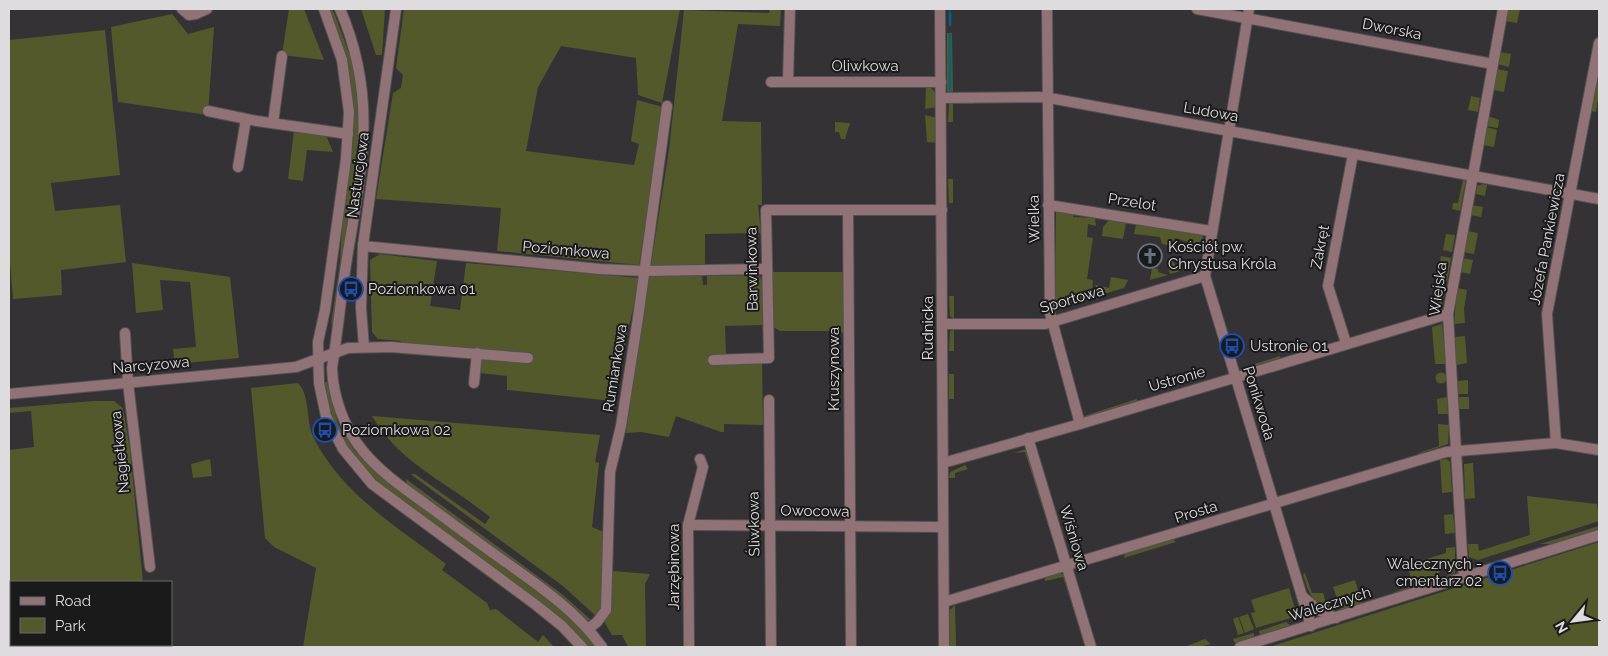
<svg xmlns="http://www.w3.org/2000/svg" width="1608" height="656" viewBox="0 0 1608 656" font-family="Raleway,sans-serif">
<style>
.green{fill:#54592c}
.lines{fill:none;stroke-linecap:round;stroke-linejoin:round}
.stream{stroke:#006680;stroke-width:2.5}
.minor-casing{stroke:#535153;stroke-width:12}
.tertiary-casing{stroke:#535153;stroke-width:12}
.minor{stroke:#917277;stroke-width:10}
.tertiary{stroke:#917277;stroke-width:10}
.labels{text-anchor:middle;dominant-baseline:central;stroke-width:4;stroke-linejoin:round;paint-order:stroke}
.street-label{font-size:15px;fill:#dedcde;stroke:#1b1a1b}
.poi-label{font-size:15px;fill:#dedcde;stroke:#1b1a1b;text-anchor:start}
</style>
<rect width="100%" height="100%" fill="#353235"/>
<g class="green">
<polygon points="289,9 304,9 324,60 282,55"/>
<polygon points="329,9 332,9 335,15 357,75 361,142 334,324 331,324 340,263 342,221 353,145 354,121 347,63 340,36"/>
<polygon points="361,9 385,9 382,55 376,55"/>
<polygon points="404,9 680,9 662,103 638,95 636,58 561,46 538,87 526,151 634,165 639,144 631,141 637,100 663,107 639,265 497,251 501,208 376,199 393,93 401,88 403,75 396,68"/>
<polygon points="770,9 781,9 780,26 738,24 722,121 761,122 762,205 758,205 761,233 705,234 705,265 651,265 669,150 684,10 769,13"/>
<polygon points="1507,9 1520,9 1517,23 1505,21"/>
<polygon points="172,14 188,34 214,27 208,115 118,102 111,27"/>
<polygon points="105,30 120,175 51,183 55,211 120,205 126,262 61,270 62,295 13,299 9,250 9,40"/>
<polygon points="947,33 952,33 953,93 991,93 951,93 947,91"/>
<polygon points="1499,52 1511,54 1509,67 1497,64"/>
<polygon points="1599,58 1599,93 1596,112 1590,111"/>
<polygon points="1496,69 1508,71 1504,92 1493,90"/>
<polygon points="930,86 937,96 937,107 925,109 926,87"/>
<polygon points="1471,96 1480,98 1478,112 1468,110"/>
<polygon points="949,103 973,103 973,104 953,104 953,122 948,122"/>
<polygon points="925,115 937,118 937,143 927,142"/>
<polygon points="1488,116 1499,120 1498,128 1486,126"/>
<polygon points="835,122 850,123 845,139 841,139 839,132 835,132"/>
<polygon points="1486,127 1497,130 1494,147 1482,145"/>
<polygon points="294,131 326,135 333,152 307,150 303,181 288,179"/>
<polygon points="948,179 953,179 953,203 949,203"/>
<polygon points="1463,179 1466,180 1460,211 1452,209 1453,203 1458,203"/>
<polygon points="1483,184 1487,185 1485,196 1476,194 1477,186"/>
<polygon points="1472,205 1483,207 1481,217 1470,215"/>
<polygon points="1056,211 1073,214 1073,217 1095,218 1096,226 1088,224 1087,237 1093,238 1087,279 1093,280 1092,297 1057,308 1055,307"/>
<polygon points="1109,220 1126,223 1123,239 1102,236 1103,227"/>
<polygon points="1136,224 1203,235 1202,242 1195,244 1175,238 1173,246 1162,244 1160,237 1134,234"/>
<polygon points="1467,231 1478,233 1474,254 1463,252"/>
<polygon points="1446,234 1455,235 1452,252 1443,250"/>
<polygon points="380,254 437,261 430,306 460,310 466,263 640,278 612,401 507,390 507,376 479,373 480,359 401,354 401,341 378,339 372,332 370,260"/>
<polygon points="1441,256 1451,258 1447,282 1437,279"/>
<polygon points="1462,258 1473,260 1470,274 1460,272"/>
<polygon points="1172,260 1176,266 1184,270 1170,274 1168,266"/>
<polygon points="132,263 230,277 239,358 175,364 173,349 196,347 190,282 160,280 163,310 136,313"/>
<polygon points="1152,268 1158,269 1158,272 1168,275 1150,280"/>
<polygon points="771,272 843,272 844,335 840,331 780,331 772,326"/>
<polygon points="758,275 763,281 767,325 725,326 726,355 710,356 711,365 762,360 763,425 724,424 724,432 721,432 676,416 669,437 641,432 626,433 649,276 702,276 703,285 707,285 707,276"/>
<polygon points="1111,277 1128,280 1124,288 1097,296 1095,279 1096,285 1109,288"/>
<polygon points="1435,288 1446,289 1442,304 1432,307"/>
<polygon points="1457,288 1467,290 1464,309 1465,323 1454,324"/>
<polygon points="949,296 954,296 954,319 950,316"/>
<polygon points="1442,324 1446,364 1435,364 1432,327"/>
<polygon points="954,330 954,351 949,351 950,331"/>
<polygon points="1465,336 1467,363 1456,365 1455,337"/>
<polygon points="1280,356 1281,359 1247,370 1242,368"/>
<circle cx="1441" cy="378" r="5.5"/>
<rect x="949" y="374" width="5" height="25"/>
<polygon points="1468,380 1468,394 1458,394 1457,381"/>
<path d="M324 382H327L338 424 356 452 401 492 565 612 578 624 597 647H587L563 620 540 602 389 491C355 462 330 428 324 382Z"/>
<path d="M298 383C310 396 306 417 312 434 315 441 320 450 325 457 355 502 404 532 446 564L442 570 487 603 490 610 496 609 538 642 543 635 554 647H303L316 568 274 547 265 538 251 388Z"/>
<polygon points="1447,397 1448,414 1438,414 1437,399"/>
<polygon points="1459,397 1469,397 1469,409 1458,409"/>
<polygon points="1137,399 1138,403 1085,419 1081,417"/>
<polygon points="93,401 114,401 123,408 130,450 143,582 11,582 11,645 149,645 149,647 9,647 9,450 34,447 31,411 9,413 9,408"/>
<path d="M372 416 600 435 595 462 599 463 592 527 611 535 612 571 650 574 645 584 646 647H628L622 635H612L605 623 602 610 597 617 563 586 413 476 411 474H415L485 524 490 517C450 484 400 464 372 416Z"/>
<polygon points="1438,424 1449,425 1448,444 1419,454 1419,453 1439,446"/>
<polygon points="1027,449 1055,537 1052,538 1025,452 1013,453"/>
<polygon points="210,459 212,476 193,478 191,464"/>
<polygon points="1447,459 1450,462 1452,492 1442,493 1440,460"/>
<polygon points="1473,463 1475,498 1465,499 1464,464"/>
<polygon points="965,465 968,469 955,473 955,478 949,478 950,472"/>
<polygon points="406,479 563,595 592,621 586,620 551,590 407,484"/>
<polygon points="1527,496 1597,504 1599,521 1478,560 1469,557 1468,544 1478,544 1479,551 1530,535"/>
<polygon points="1453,514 1455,533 1445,534 1444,515"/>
<polygon points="1599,526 1599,529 1554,544 1540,544"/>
<polygon points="1173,539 1176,542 1124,558 1125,553"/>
<polygon points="1599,542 1599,647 1269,647"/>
<polygon points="1455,547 1455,573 1447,576 1449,574 1445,569 1439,572 1441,578 1387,595 1413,585 1407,565 1446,553 1446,548"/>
<polygon points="1060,573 1066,575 1079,627 1063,577 1045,581 1045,577"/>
<path d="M1305 573 1312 593H1323L1326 603 1331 605 1335 611C1314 608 1308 592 1303 574Z"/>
<polygon points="1355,580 1362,603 1341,610 1333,587"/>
<polygon points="1289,588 1297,616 1256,628 1251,613 1255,612 1251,600"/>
<polygon points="955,605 956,647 950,647 950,610"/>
<polygon points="1248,614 1254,629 1245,633 1239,617"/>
<polygon points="1238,617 1244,633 1238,635 1233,619"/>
<polygon points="1286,622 1291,626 1260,635 1259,631"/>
<polygon points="1254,633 1254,638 1235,643 1233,639"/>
<polygon points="1205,639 1211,644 1200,647 1184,647"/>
</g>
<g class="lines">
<g class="stream">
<polyline points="950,9 950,10"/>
<polyline points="950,13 950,25"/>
<polyline points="950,34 950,91"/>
</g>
<g class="minor-casing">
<g id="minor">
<polyline points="182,9 189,15 196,14 207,9"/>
<polyline points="324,9 342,60 349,112 346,159 325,310 318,342 319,383 326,416 343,449 372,484 536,605 562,626 582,647"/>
<path d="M340 9C378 97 362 167 347 258 341 295 338 331 332 368 333 397 344 428 363 451 380 472 405 489 427 505 450 522 473 539 497 556 535 583 575 609 602 647"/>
<polyline points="940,9 944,647"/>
<polyline points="1047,9 1050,313 1080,424"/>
<polyline points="1197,9 1493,64"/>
<polyline points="1249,9 1205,276 1311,626"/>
<polyline points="788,81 790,9"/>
<polyline points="771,82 941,82"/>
<polyline points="941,98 1039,97 1055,99 1599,199"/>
<polyline points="208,111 257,121 348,134"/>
<polyline points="273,123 282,56"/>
<polyline points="238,167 246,119"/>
<polyline points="1048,205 1211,231"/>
<polyline points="848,210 851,647"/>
<polyline points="363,246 600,269 645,271 766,269"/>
<polyline points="944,324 1045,324 1205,276"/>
<polyline points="125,333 128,383 150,567"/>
<polyline points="1346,343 1328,286 1353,154"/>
<polyline points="364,347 361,308 363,245 396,9"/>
<polyline points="713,360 769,358 766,210 942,210"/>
<polyline points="474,383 477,353"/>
<polyline points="9,394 296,367 348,348 391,347 528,358"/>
<polyline points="769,400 771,647"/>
<polyline points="1028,438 1091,647"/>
<polyline points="1556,443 1547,314 1599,43"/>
<polyline points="943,463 1080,424 1448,314"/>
<polyline points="688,525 942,527"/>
<polyline points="1466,577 1463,570 1448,314 1503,9"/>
<polyline points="944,602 1446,452 1556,443 1599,450"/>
<polyline points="588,629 597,622 606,610 610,472 621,426 638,318 667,106"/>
<polyline points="689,647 688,525 703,467 700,459"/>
</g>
</g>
<g class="tertiary-casing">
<g id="tertiary">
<polyline points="1302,596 1318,610 1336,618"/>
<polyline points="1240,647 1599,535"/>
</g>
</g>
<use href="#minor" class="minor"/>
<use href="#tertiary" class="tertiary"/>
</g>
<defs>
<g id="church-ring" transform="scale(1.25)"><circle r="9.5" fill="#1b1a1b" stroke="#6b7280" stroke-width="1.5"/><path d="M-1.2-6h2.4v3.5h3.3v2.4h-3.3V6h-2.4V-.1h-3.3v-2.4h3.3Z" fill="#6b7280"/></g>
<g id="bus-ring" transform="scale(1.25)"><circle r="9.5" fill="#1b1a1b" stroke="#1a4fb4" stroke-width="1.5"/><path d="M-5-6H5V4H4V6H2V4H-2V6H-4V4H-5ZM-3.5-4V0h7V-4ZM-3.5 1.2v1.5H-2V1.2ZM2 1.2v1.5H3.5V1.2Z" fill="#1a4fb4"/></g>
</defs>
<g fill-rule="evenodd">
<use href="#church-ring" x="1150" y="256"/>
<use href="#bus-ring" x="351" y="289"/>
<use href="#bus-ring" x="1232" y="346"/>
<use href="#bus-ring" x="325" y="430"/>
<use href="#bus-ring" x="1500" y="573"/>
</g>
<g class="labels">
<g class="street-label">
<text transform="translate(1392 29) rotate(11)">Dworska</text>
<text x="865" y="66">Oliwkowa</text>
<text transform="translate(1211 112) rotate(10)">Ludowa</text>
<text transform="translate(358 175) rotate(-82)">Nasturcjowa</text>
<text transform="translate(1132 202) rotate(9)">Przelot</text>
<text transform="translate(1034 219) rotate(-91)">Wielka</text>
<text transform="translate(1547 239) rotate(-79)">Józefa Pankiewicza</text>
<text transform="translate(1320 247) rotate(-79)">Zakręt</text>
<text transform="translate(566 250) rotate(5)">Poziomkowa</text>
<text transform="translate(752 269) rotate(-91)">Barwinkowa</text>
<text transform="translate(1438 289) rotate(-82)">Wiejska</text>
<text transform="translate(1072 299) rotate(-16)">Sportowa</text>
<text transform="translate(928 328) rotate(-90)">Rudnicka</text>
<text transform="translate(151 365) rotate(-5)">Narcyzowa</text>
<text transform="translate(615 368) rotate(-81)">Rumiankowa</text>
<text transform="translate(834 369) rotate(-90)">Kruszynowa</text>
<text transform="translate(1177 379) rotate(-16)">Ustronie</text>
<text transform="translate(1259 403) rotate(73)">Ponikwoda</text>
<text transform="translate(120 452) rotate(-96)">Nagietkowa</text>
<text transform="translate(815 511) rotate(1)">Owocowa</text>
<text transform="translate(1196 512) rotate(-17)">Prosta</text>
<text transform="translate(754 524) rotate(-91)">Śliwkowa</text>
<text transform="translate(1074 538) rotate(73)">Wiśniowa</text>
<text transform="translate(674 567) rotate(-90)">Jarzębinowa</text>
<text transform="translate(1330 604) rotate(-17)">Walecznych</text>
</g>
<g class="poi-label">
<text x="1168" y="247">Kościół pw.<tspan x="1168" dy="17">Chrystusa Króla</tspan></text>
<text x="368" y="289">Poziomkowa 01</text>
<text x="1250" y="346">Ustronie 01</text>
<text x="342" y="430">Poziomkowa 02</text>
<text x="1482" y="564" text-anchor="end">Walecznych -<tspan x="1482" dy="17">cmentarz 02</tspan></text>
</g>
</g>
<rect width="1608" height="656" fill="none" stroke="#dedcde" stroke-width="20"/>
<rect x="10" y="581" width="162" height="65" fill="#1b1a1b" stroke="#696869"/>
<rect x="20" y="597" width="25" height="8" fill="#917277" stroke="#696869"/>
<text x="55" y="606" font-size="15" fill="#dedcde">Road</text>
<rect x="20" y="618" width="25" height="15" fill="#54592c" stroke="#696869"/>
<text x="55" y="631" font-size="15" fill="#dedcde">Park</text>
<g transform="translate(1573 621) rotate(241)" stroke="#1b1a1b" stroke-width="4" paint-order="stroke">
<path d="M0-4L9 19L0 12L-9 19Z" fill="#dedcde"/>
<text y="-8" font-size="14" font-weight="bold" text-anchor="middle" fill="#dedcde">N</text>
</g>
</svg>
